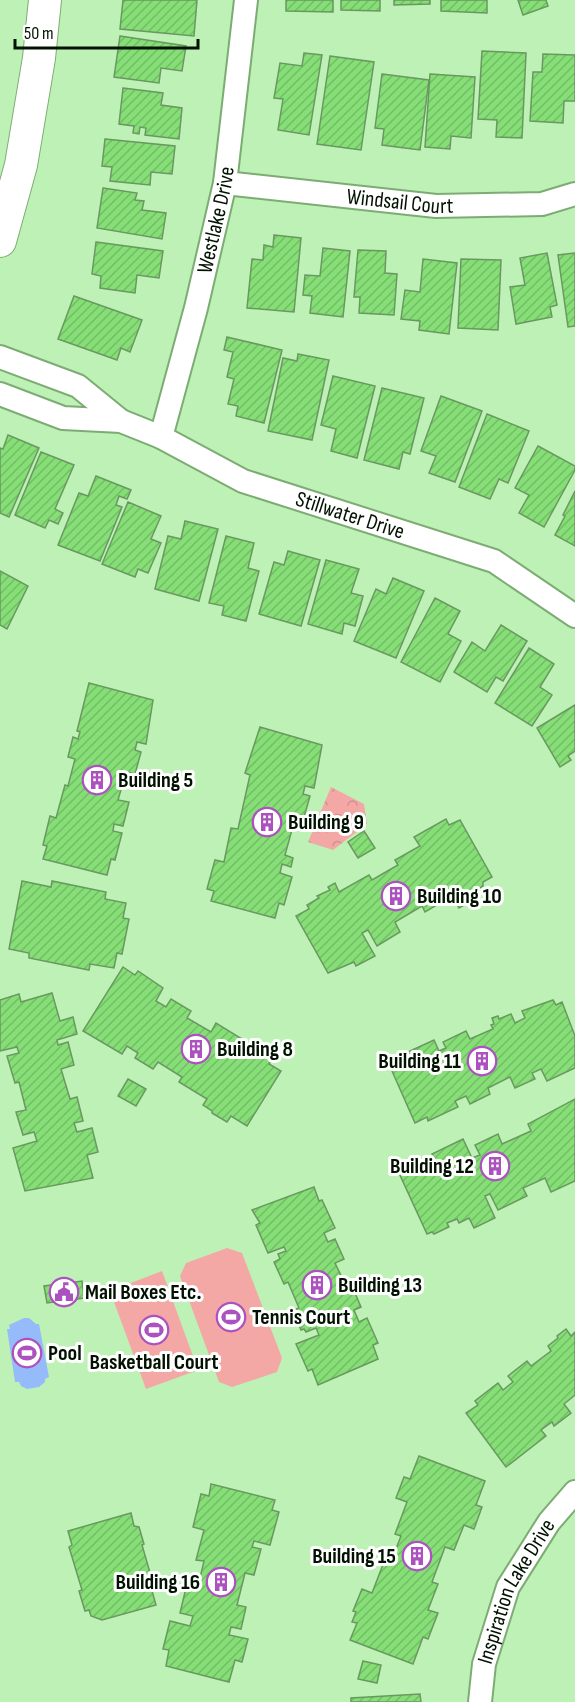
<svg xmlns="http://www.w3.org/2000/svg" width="575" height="1702" viewBox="0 0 575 1702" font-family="'Sofia Sans Condensed',sans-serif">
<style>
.park{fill:url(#park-crowns)}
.pitch{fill:#f3a8a6}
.water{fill:#96bbfa}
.building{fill:url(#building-hatch);stroke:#699861;stroke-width:1.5}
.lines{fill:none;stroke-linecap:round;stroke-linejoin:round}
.minor-casing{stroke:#7cac73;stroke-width:26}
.secondary-casing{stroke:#7cac73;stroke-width:34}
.minor{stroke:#fff;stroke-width:22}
.secondary{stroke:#fff;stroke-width:32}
.labels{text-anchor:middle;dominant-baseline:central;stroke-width:6;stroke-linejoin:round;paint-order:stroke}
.street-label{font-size:22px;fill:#021201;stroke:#fff}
.poi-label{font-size:22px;font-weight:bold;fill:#021201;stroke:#fff;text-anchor:start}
</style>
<defs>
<pattern id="park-crowns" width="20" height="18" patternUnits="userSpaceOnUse" patternTransform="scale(1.5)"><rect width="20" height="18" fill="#f3a8a6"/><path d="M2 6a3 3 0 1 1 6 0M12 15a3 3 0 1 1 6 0" fill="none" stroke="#cf908d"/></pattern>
<pattern id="building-hatch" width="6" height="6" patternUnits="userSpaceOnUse" patternTransform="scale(1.5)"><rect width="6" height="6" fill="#86df76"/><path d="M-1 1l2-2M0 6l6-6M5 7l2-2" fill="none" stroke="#72be64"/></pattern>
</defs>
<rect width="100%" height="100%" fill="#bef1b5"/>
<polygon class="park" points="331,787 364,804 367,824 333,850 308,842"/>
<g class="pitch">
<polygon points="227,1248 242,1253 282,1358 277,1372 232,1387 219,1382 180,1276 186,1263"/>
<polygon points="162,1271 198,1370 146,1389 110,1291"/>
</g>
<polygon class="water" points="24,1318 29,1318 36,1324 39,1324 49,1377 45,1379 45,1382 39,1387 27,1389 21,1386 19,1382 15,1382 7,1329 10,1329 9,1325"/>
<g class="building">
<polygon points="123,0 197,0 194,36 120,29"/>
<polygon points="286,0 333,0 333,12 286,11"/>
<polygon points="341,0 380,0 380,11 341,10"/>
<polygon points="394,0 430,0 430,4 394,5"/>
<polygon points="441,0 487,0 487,13 441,11"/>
<polygon points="518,0 546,0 548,6 523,15"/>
<polygon points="120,36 186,46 182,71 161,68 159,83 114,77"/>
<polygon points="482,51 526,53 522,138 496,137 497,120 478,119"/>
<polygon points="304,53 322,55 309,135 278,130 283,99 274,98 280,63 302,66"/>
<polygon points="543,54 575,55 575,101 564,101 563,123 530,121 533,72 542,72"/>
<polygon points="330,56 374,62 361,150 317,144"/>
<polygon points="382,74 429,80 420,150 382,145 384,129 375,128"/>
<polygon points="430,74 475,77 471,138 451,136 450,149 425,147"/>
<polygon points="123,88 163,93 161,105 182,108 179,139 145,135 146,128 140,127 139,134 133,133 134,126 119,124"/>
<polygon points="105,139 175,146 172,174 151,172 150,185 110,181 112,167 102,166"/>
<polygon points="103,188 137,193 135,200 144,201 142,210 166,213 162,239 97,228"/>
<polygon points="274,235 301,238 294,312 247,308 252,259 263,260 264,245 273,247"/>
<polygon points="96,242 163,251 159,278 137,275 135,293 100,288 101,276 92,274"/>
<polygon points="323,248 350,251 343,317 310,313 312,296 303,295 305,275 320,276"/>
<polygon points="358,250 386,251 385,273 397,274 394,315 359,313 360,297 354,297"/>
<polygon points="547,253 557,305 550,307 552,317 516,324 510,287 525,285 520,258"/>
<polygon points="575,253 575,326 568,327 558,255"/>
<polygon points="423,259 457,263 449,334 419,330 420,321 401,319 405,290 420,292"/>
<polygon points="461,259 501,260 498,330 458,328"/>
<polygon points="74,296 142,320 130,352 121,348 117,360 58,339"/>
<polygon points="227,337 282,350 264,423 236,416 238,406 228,404 234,379 227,377 233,352 224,350"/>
<polygon points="298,354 329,360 312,440 268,431 283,358 297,361"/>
<polygon points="333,376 375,386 357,458 331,451 336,429 321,425"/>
<polygon points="382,388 424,398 410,454 403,452 399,469 364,460"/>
<polygon points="441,396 482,411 455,482 429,473 436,456 421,451"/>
<polygon points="487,414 529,431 508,483 499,479 490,499 459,487"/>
<polygon points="8,435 39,448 9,517 0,513 0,448 3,449"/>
<polygon points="538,446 575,466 575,470 544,527 519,513 529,495 515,488"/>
<polygon points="41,452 74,465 55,509 63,513 58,524 49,520 45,528 15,515"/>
<polygon points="96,476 131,490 127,499 119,496 116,505 122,507 100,561 58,545 79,493 88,496"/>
<polygon points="575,491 575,546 555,535 565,516 563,515"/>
<polygon points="128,502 161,516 151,539 161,543 148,573 138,569 135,577 102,564"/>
<polygon points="185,521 218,529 199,601 155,589 168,536 181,539"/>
<polygon points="226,536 254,543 248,568 259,571 246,621 222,615 224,606 209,603"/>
<polygon points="288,551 320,560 301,626 259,614 274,562 284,565"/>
<polygon points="326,560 359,569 351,593 363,596 355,626 344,623 342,634 308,624"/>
<polygon points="0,571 28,586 7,629 0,625"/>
<polygon points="393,578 424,591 396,658 354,641 376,589 386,594"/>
<polygon points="435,598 460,611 448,634 461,641 440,682 401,662"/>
<polygon points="501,625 527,641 503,681 496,677 487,692 454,672 472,642 485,651"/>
<polygon points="529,648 554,664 540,687 552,695 532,726 495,703"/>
<polygon points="89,683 153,700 146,744 137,742 135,750 141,752 135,774 126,772 118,800 129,802 123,826 114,824 113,831 122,833 115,860 111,859 107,875 43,859 47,846 43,845 50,816 56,818 65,785 68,786 75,759 68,757 73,737 78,739 80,732 77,731"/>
<polygon points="575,705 575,751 568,756 571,760 560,767 537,728"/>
<polygon points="260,727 322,745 314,788 305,786 303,794 310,796 304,817 296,815 285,855 293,858 291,867 282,864 280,873 292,877 284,905 279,903 275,918 211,901 214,891 207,889 215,860 224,862 231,828 238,829 250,775 245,773"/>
<polygon points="446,819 449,825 460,820 492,877 483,882 483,886 476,891 473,895 475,899 459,908 452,896 425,912 422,906 395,922 400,932 377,946 368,930 362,933 375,956 356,966 354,962 328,973 296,916 309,909 307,905 319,898 317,896 330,890 328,887 335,883 339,892 369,875 372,880 398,865 395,860 420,846 414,837"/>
<polygon points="364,831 375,848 358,858 348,842"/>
<polygon points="22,881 51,887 52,881 106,892 105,899 126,903 123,918 129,919 122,954 117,953 114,968 90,964 89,970 29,958 29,953 9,949"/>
<polygon points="123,967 135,975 138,971 163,988 156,1001 166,1007 171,999 191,1011 187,1018 211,1032 216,1023 273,1058 269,1064 281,1071 247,1126 231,1116 227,1122 212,1113 212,1111 203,1105 207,1099 179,1082 182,1077 158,1062 153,1069 135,1058 138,1053 127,1046 122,1054 83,1031"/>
<polygon points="52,993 60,1021 73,1017 77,1034 57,1040 58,1045 68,1042 74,1065 61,1069 70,1099 77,1097 83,1121 74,1123 77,1132 92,1128 98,1152 87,1155 93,1178 25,1191 13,1148 37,1141 34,1132 23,1135 16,1112 26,1110 19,1082 15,1083 7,1056 19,1053 17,1047 0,1051 0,1000 19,994 21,1002"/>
<polygon points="553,1000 556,1005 562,1002 575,1036 575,1068 547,1081 541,1069 532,1073 535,1079 515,1088 510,1077 488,1088 490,1094 470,1104 466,1096 455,1101 458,1107 428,1121 427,1117 415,1123 388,1062 403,1056 405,1060 410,1058 408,1052 434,1040 439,1051 446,1048 443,1042 466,1031 470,1039 493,1029 491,1025 494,1024 492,1018 498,1016 499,1019 511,1014 515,1023 525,1018 522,1011"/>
<polygon points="128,1079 146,1089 136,1106 118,1096"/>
<polygon points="575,1099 575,1181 551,1192 545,1178 523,1188 527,1196 498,1210 490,1194 485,1196 495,1218 474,1228 469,1218 459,1223 457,1219 447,1223 449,1227 434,1234 432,1232 427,1234 399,1173 434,1157 432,1154 463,1139 472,1158 480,1155 475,1145 498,1134 502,1144 531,1131 528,1124"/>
<polygon points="314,1187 319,1201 322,1200 335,1228 324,1233 328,1242 335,1239 344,1259 335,1263 347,1288 352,1286 361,1307 354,1310 359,1322 367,1318 378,1343 373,1345 378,1359 318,1385 312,1369 308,1371 296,1344 319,1335 316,1328 306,1332 304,1329 301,1330 293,1310 299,1308 288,1282 284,1284 274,1262 280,1259 278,1254 286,1251 284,1247 268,1253 256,1225 260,1223 252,1210"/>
<polygon points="82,1281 84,1298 47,1303 44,1286"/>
<polygon points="566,1329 571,1336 575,1332 575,1395 564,1404 571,1413 554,1426 552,1422 541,1430 546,1436 506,1467 466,1413 478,1405 475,1401 498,1383 503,1390 513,1382 508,1376 527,1361 531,1366 551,1351 548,1346 558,1338 557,1336"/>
<polygon points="419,1456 485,1481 476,1505 482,1507 474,1529 464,1525 454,1550 445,1547 432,1582 438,1584 428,1610 438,1613 428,1639 423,1637 413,1664 350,1640 357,1623 352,1622 356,1612 353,1611 362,1589 372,1593 384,1562 390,1564 401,1536 395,1534 407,1502 396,1498 404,1477 410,1479"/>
<polygon points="211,1484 275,1500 272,1510 279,1512 270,1545 254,1541 252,1547 261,1549 254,1575 245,1573 237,1605 246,1607 241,1629 231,1627 229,1635 248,1639 242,1662 235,1660 229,1682 166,1666 169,1650 163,1649 170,1621 190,1626 193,1616 180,1613 186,1588 197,1591 204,1561 196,1560 204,1530 193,1527 201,1494 209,1496"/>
<polygon points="131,1513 134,1526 139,1527 144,1544 142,1545 155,1590 152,1591 156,1605 102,1620 91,1616 89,1610 85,1611 79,1591 82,1590 69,1547 72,1545 68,1531"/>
<polygon points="363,1661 381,1665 377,1683 358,1679"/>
<polygon points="420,1694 421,1702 351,1702 351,1698"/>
</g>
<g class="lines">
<g class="minor-casing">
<g id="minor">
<path id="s1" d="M225 183 436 206 542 204 575 194"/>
<polyline points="0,357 78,386 121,421"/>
<path id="s2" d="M0 394 63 418 121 421 161 437 243 481 494 561 575 616"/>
<path id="s3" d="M161 437 196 308 225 183 246 0"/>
<path id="s4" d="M480 1702 484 1664 508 1587 549 1522 575 1492"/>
</g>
</g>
<g class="secondary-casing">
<polyline id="secondary" points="0,241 21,165 39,58 45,0"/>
</g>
<use href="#minor" class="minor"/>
<use href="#secondary" class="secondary"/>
</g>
<defs>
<g id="building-ring" transform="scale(1.5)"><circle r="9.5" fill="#fff" stroke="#ac52be" stroke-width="1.5"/><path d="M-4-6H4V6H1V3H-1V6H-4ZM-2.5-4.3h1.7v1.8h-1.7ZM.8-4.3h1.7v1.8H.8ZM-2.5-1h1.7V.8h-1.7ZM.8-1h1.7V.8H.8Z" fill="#ac52be"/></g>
<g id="civic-ring" transform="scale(1.5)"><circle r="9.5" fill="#fff" stroke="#ac52be" stroke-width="1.5"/><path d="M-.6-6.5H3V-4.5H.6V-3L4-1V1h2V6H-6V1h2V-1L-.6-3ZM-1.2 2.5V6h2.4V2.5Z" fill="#ac52be"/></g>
<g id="stadium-ring" transform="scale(1.5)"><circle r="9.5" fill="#fff" stroke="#ac52be" stroke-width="1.5"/><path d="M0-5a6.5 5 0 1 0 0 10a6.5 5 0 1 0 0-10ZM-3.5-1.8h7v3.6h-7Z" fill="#ac52be"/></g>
</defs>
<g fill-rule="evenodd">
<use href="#building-ring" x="97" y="780"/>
<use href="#building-ring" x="267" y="822"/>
<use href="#building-ring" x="396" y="896"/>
<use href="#building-ring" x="196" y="1049"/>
<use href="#building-ring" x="482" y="1061"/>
<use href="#building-ring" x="495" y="1166"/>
<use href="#building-ring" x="317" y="1285"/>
<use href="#civic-ring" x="64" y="1292"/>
<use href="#stadium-ring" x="231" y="1317"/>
<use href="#stadium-ring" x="154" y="1330"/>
<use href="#stadium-ring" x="27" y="1353"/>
<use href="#building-ring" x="417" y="1556"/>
<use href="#building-ring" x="221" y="1582"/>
</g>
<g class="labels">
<g class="street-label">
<text stroke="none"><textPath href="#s1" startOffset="176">Windsail Court</textPath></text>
<text stroke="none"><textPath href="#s3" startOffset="224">Westlake Drive</textPath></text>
<text stroke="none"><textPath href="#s2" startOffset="374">Stillwater Drive</textPath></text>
<text stroke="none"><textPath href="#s4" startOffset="118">Inspiration Lake Drive</textPath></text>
</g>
<g class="poi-label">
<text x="118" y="780">Building 5</text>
<text x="288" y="822">Building 9</text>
<text x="417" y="896">Building 10</text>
<text x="217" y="1049">Building 8</text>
<text x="461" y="1061" text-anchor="end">Building 11</text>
<text x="474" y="1166" text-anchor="end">Building 12</text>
<text x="338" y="1285">Building 13</text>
<text x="85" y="1292">Mail Boxes Etc.</text>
<text x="252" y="1317">Tennis Court</text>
<text x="48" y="1353">Pool</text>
<text x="154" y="1362" text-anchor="middle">Basketball Court</text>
<text x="396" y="1556" text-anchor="end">Building 15</text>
<text x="200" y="1582" text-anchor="end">Building 16</text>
</g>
</g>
<path d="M15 39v9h183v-9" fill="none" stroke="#021201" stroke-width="3"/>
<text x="24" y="39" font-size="18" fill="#021201" stroke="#ffffff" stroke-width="4.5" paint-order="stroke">50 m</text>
</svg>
